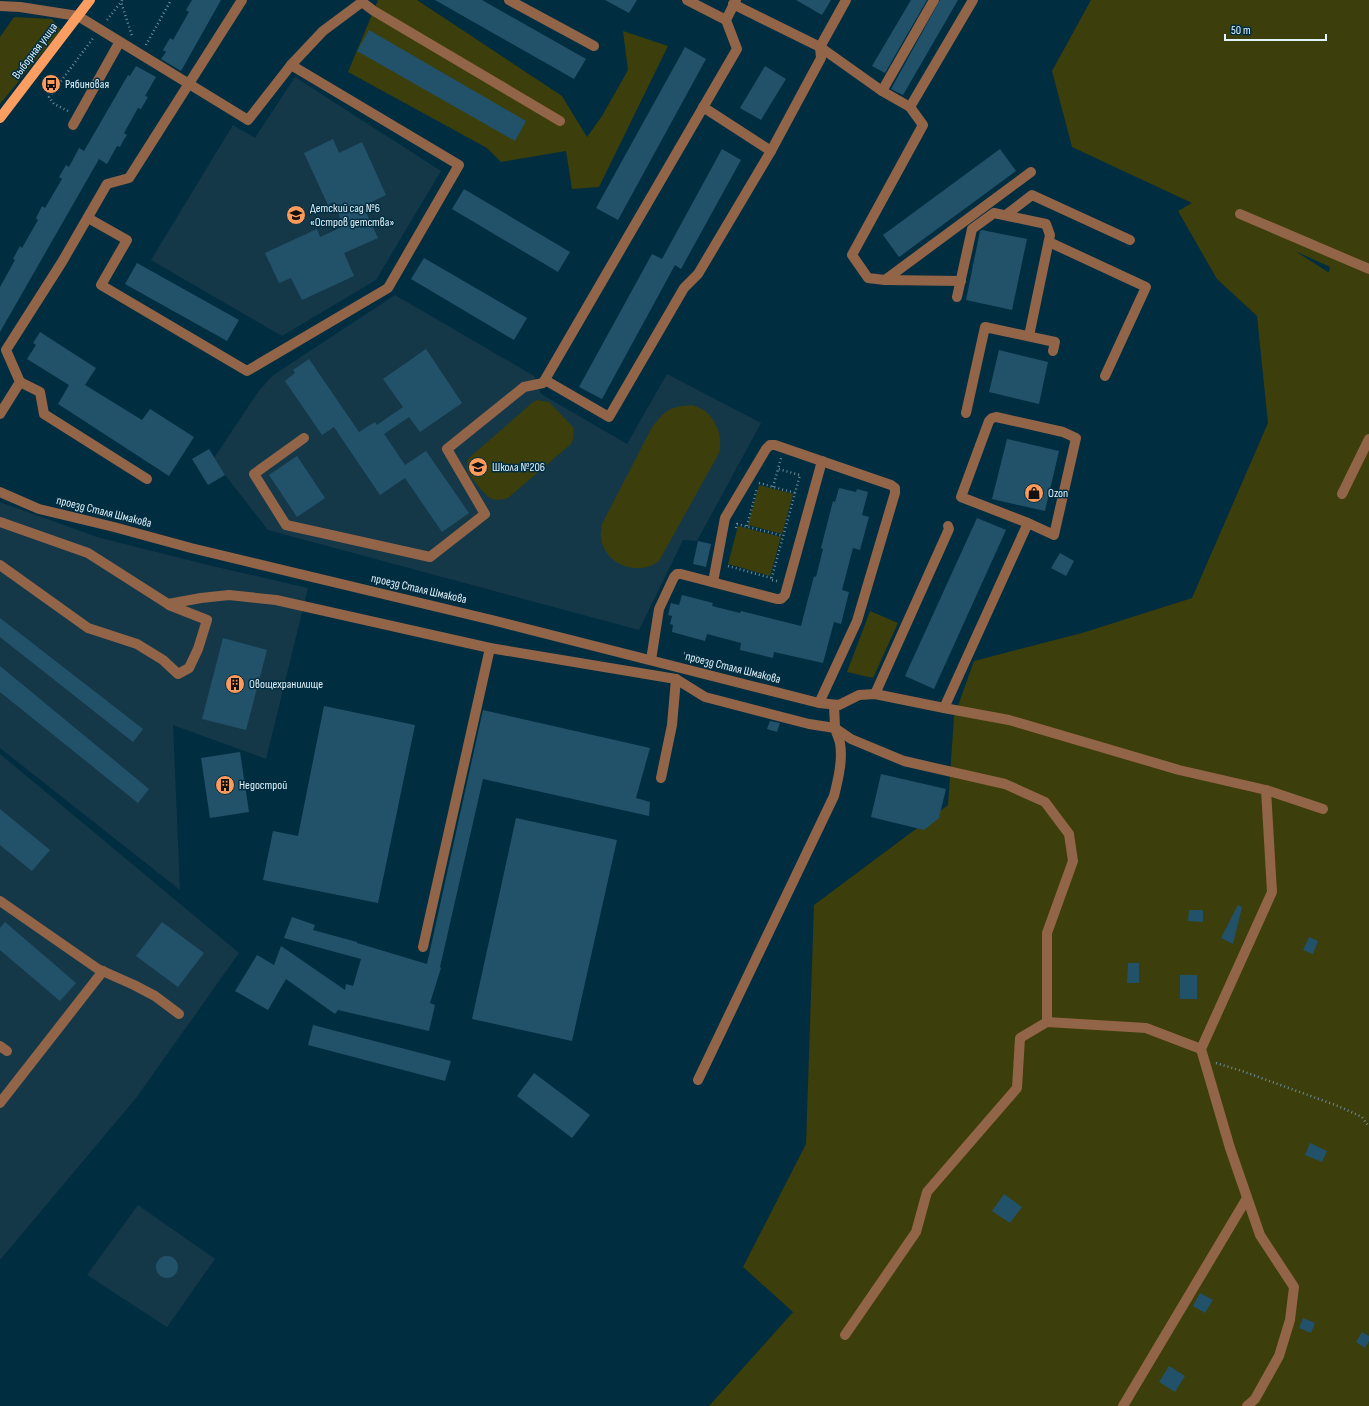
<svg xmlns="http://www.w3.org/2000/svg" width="1369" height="1406" viewBox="0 0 1369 1406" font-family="'Sofia Sans Condensed',sans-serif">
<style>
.built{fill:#153849}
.green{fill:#3c3e0b;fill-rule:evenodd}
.building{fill:#225269}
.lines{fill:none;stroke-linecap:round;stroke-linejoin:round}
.path{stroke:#6d8d9b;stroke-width:2.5;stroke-dasharray:1 3;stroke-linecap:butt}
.minor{stroke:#926448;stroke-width:10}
.major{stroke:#fc9d61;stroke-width:10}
.labels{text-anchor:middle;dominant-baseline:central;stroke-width:3;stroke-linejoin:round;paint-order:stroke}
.street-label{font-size:12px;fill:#e1f2fb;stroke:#002d40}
.poi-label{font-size:12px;fill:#e1f2fb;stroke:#002d40;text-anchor:start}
</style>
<rect width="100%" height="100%" fill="#002d40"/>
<g class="built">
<polygon points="295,77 441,171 376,280 282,336 151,260 233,125 255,138"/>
<polygon points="395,295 534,376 541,394 627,444 667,374 761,423 697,541 683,540 639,630 268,530 225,475 214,458 258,392 272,376"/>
<polygon points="0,502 97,537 208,565 308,588 266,759 173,725 180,890 0,748"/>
<polygon points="0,754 239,953 136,1098 0,1260"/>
<polygon points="138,1205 215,1259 167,1327 87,1275"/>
</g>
<g class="green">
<polygon points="378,0 417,0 562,96 587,137 602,116 628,70 623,31 668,46 599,187 572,189 566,151 501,162 487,148 348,72"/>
<path d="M1091 0H1369V1406H709L793 1312 743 1267 806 1144 814 905 948 805 954 717 974 661 1082 633 1192 598 1268 423 1257 316 1217 279 1178 211 1192 203 1072 147 1052 71ZM1295 251 1330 267 1329 272H1328Z"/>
<polygon points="14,17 52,19 61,30 0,104 0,37"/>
<path d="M537 400 549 402 573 427C574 434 574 438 571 444L508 498C502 500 496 501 490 498 485 495 468 475 467 469 466 464 467 461 470 457L532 403Z"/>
<path d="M692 405C696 407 701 408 704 410 717 420 723 438 719 453L659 561C638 577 604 565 601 537 600 533 602 528 602 524L651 429C665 410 668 407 692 405Z"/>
<polygon points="759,485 793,494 782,534 748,525"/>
<polygon points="738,526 781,537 770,576 728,564"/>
<polygon points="870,611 898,623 873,678 847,672"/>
</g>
<g class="building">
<polygon points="192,0 221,0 181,71 161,59 166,52 163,50 170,38 173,40 189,12 186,10"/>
<polygon points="435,0 482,0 586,59 574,79"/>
<polygon points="605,0 637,0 629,13"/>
<polygon points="796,0 831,0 822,15"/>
<polygon points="911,0 927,0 885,73 872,66"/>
<polygon points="940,0 958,0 903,95 891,89"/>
<polygon points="369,30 526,121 515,141 357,51"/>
<polygon points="685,47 706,59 618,220 596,208"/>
<polygon points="136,66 156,77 145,96 148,97 141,109 138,108 124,133 127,135 123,141 120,147 117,146 107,164 99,159 0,332 0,287 15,260 13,259 20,246 22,248 38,220 36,218 42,206 45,208 62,179 59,177 66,165 69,167 79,148 84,151 128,75 130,76"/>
<polygon points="765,66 786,79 761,120 740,108"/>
<polygon points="333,139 339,153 362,142 386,195 363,206 378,238 344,253 354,276 302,300 291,278 279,283 265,253 317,229 320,237 344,226 333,202 328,205 304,153"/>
<polygon points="722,149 741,160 681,269 675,265 602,399 579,387 652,254 662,259"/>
<polygon points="1000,149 1016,171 899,257 883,235"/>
<polygon points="464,189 570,252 558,272 452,209"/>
<polygon points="982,230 1027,239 1012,310 966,300 980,231"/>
<polygon points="424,258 527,318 514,340 411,279"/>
<polygon points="137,263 239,320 227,341 125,284"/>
<polygon points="40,332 96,368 85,385 142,420 150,409 194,437 169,476 58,404 69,385 27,359 36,345 33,343"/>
<polygon points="426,349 462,403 420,432 409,417 384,434 405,465 426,451 469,513 442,532 405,478 380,495 334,427 322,435 285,381 295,373 293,370 309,359 359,432 375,422 377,425 403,407 383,379"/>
<polygon points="999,350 1048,362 1039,404 989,392"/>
<polygon points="1007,439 1059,451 1045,511 992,499"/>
<polygon points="209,449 225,475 208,485 192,459"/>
<polygon points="297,456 325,498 297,517 269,475"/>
<polygon points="839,488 856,492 857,489 868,492 862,515 869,517 860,550 853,548 842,590 849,592 841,624 834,622 823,663 774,652 773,658 740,650 741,643 707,634 705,641 672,632 673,625 670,624 672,616 668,615 671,603 679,605 682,595 713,603 712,606 740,613 741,611 801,626 814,576 816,577 823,549 821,548 833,501 835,502"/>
<polygon points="977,518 1006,530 934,689 905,676"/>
<polygon points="698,541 711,544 706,567 693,564"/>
<polygon points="1060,553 1074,561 1066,576 1051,568"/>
<polygon points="0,618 143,729 133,742 0,637"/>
<polygon points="223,638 267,650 246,730 202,719"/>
<polygon points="0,666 149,789 138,803 0,692"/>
<polygon points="324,706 415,725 378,903 263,880 273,831 298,836"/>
<polygon points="483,710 650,748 636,798 650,802 649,816 483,779 440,967 441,968 430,1003 435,1005 429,1031 338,1010 335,1014 286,979 268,1010 235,991 257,955 274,965 281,946 345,990 346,984 353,986 361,959 284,938 292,917 315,925 313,930 357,942 357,943 427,964"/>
<polygon points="770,721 780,723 777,732 767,729"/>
<polygon points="240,752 249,812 210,818 201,758"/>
<polygon points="881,774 946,789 939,818 924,830 871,817"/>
<polygon points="0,809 50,850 32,871 0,845"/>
<polygon points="516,818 617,840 572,1041 472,1019"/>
<polygon points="1238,905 1242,907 1233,944 1221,938"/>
<polygon points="1189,910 1203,910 1203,922 1188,921"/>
<polygon points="5,922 76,983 60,1001 0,950 0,928"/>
<polygon points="162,922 204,953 178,987 136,956"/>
<polygon points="1309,937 1318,941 1313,954 1303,950"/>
<polygon points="1128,963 1139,963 1139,983 1127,983"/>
<rect x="1180" y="975" width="17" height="24"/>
<polygon points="313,1025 451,1061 445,1081 308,1045"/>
<polygon points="534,1073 590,1115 572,1138 517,1096"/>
<polygon points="1310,1143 1327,1151 1322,1162 1305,1155"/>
<polygon points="1004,1194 1022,1207 1010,1223 992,1211"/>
<circle cx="167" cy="1267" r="11"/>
<polygon points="1200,1293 1213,1300 1205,1313 1193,1306"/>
<polygon points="1303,1318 1315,1323 1311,1333 1299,1328"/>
<polygon points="1362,1332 1369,1336 1369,1341 1365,1348 1356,1342"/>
<polygon points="1169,1366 1185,1376 1175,1392 1159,1382"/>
</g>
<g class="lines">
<g class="path">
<polyline points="122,0 121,2 132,36"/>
<polyline points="107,20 121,2"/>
<polyline points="146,45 171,0"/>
<polyline points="68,111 54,104 49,97 94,37"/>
<polyline points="759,483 795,493"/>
<polyline points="773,487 778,469"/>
<polyline points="747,526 757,488"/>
<polyline points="736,528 737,524 783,536"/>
<polyline points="728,566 771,578"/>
<polyline points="777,581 771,580 800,475 778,469 781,458"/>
<polyline points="684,653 700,657"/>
<polyline points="1216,1063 1242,1071 1338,1106 1362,1117 1369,1127"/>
</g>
<g class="minor">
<polyline points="509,0 594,46"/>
<polyline points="687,0 726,20"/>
<polyline points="362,2 374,11 560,121"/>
<polyline points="733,4 820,47 882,91 910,107 923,125 852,255 868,278 885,280 1031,172"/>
<polyline points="0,6 20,7 78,16 248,120 291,65 323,31 362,2 363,0"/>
<polyline points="882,91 934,0"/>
<polyline points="703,107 771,151"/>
<polyline points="910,107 973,0"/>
<polyline points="73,125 119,43"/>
<polyline points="1240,214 1369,269"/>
<polyline points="1006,215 1032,195 1130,240"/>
<polyline points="88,218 127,240 101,285 247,371 388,288 459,165 291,65"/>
<polyline points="1049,242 1146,287 1105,376"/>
<polyline points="885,280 961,281"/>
<polyline points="957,297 972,229 994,213 1046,224 1050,235 1029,336"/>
<polyline points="545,380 609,417 684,288 698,274 771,151 821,58 820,47 846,0"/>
<polyline points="20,382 40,392 44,414 147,479"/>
<polyline points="966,413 985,327 1055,342 1053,351"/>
<polyline points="0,414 20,382 6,350 62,262 107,184 129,178 242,0"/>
<polyline points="304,438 254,474 286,525 430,557 485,514 447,449 524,387 543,383 737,49 726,20 736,0"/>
<polyline points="0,492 39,509 114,527 191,548 492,620 819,703 839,705 859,695 875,694 944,708 1028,523 961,497 989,421 992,418 996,417 1063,432 1076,438 1054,535 1028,523"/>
<polyline points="1342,494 1369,439"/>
<path d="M0 522 88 553 168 604 201 598 229 595 276 600 490 648 676 679 705 697 809 724 835 728C836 733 839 738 840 743 843 760 838 780 834 796L698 1080"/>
<polyline points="0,565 88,628 137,644 163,660 178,674 189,668 198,649 207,620 169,605"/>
<polyline points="713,582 725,518 766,449 770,445 775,445 891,485 895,488 895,493 857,621 819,703"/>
<polyline points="651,660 659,609 674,577 677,574 681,574 777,599 781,599 785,595 822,461"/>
<polyline points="875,694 949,529 948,526"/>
<polyline points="834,705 835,728 851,739 904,761 1005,784 1045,802 1069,834 1073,861 1047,933 1047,1022"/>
<polyline points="944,708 1009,720 1179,770 1266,790 1323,809"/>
<polyline points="661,778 672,725 676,679"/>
<polyline points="0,901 98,969 134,985 155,996 179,1014"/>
<polyline points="423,947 490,648"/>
<polyline points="0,1046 7,1051"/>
<polyline points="0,1103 103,971"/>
<polyline points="845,1335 916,1232 927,1192 1017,1088 1020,1038 1047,1022 1146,1028 1201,1049"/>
<polyline points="1123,1406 1247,1198"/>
<polyline points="1247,1406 1255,1399 1279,1356 1290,1320 1294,1287 1260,1235 1230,1148 1201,1049 1272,892 1266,790"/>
</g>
<polyline class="major" points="0,118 90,0"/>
</g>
<defs>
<g id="bus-disc" transform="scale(1)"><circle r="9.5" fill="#ff9b5a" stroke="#002d40"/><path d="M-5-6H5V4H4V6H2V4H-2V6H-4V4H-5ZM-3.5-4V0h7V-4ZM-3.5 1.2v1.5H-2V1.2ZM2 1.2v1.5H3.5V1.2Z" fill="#111"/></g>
<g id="school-disc" transform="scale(1)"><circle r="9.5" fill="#ff9b5a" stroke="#002d40"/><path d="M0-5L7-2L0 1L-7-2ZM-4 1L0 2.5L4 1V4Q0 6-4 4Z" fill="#111"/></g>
<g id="shop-disc" transform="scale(1)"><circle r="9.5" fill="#ff9b5a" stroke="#002d40"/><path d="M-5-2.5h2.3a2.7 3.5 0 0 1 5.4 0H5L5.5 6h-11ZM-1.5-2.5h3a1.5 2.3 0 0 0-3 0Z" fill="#111"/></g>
<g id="building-disc" transform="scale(1)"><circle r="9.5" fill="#ff9b5a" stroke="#002d40"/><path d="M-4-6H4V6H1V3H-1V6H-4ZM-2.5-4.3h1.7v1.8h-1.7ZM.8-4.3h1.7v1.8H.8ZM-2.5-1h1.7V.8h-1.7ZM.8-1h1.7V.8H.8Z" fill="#111"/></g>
</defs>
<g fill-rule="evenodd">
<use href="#bus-disc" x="51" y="84"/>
<use href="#school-disc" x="296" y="215"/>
<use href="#school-disc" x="478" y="467"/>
<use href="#shop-disc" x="1034" y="493"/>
<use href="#building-disc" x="235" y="684"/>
<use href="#building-disc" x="225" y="785"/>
</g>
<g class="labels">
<g class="street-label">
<text transform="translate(35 51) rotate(-53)">Выборная улица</text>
<text transform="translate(104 512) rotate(14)">проезд Сталя Шмакова</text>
<text transform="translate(419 589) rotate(13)">проезд Сталя Шмакова</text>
<text transform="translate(733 668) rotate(14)">проезд Сталя Шмакова</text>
</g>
<g class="poi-label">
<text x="65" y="84">Рябиновая</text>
<text x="310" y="208">Детский сад №6<tspan x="310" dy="14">«Остров детства»</tspan></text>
<text x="492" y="467">Школа №206</text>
<text x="1048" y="493">Ozon</text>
<text x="249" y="684">Овощехранилище</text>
<text x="239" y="785">Недострой</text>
</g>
</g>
<path d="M1225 34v6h101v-6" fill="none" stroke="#e1f2fb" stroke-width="2"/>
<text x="1231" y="34" font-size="12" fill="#e1f2fb" stroke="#002d40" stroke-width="3" paint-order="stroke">50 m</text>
</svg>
